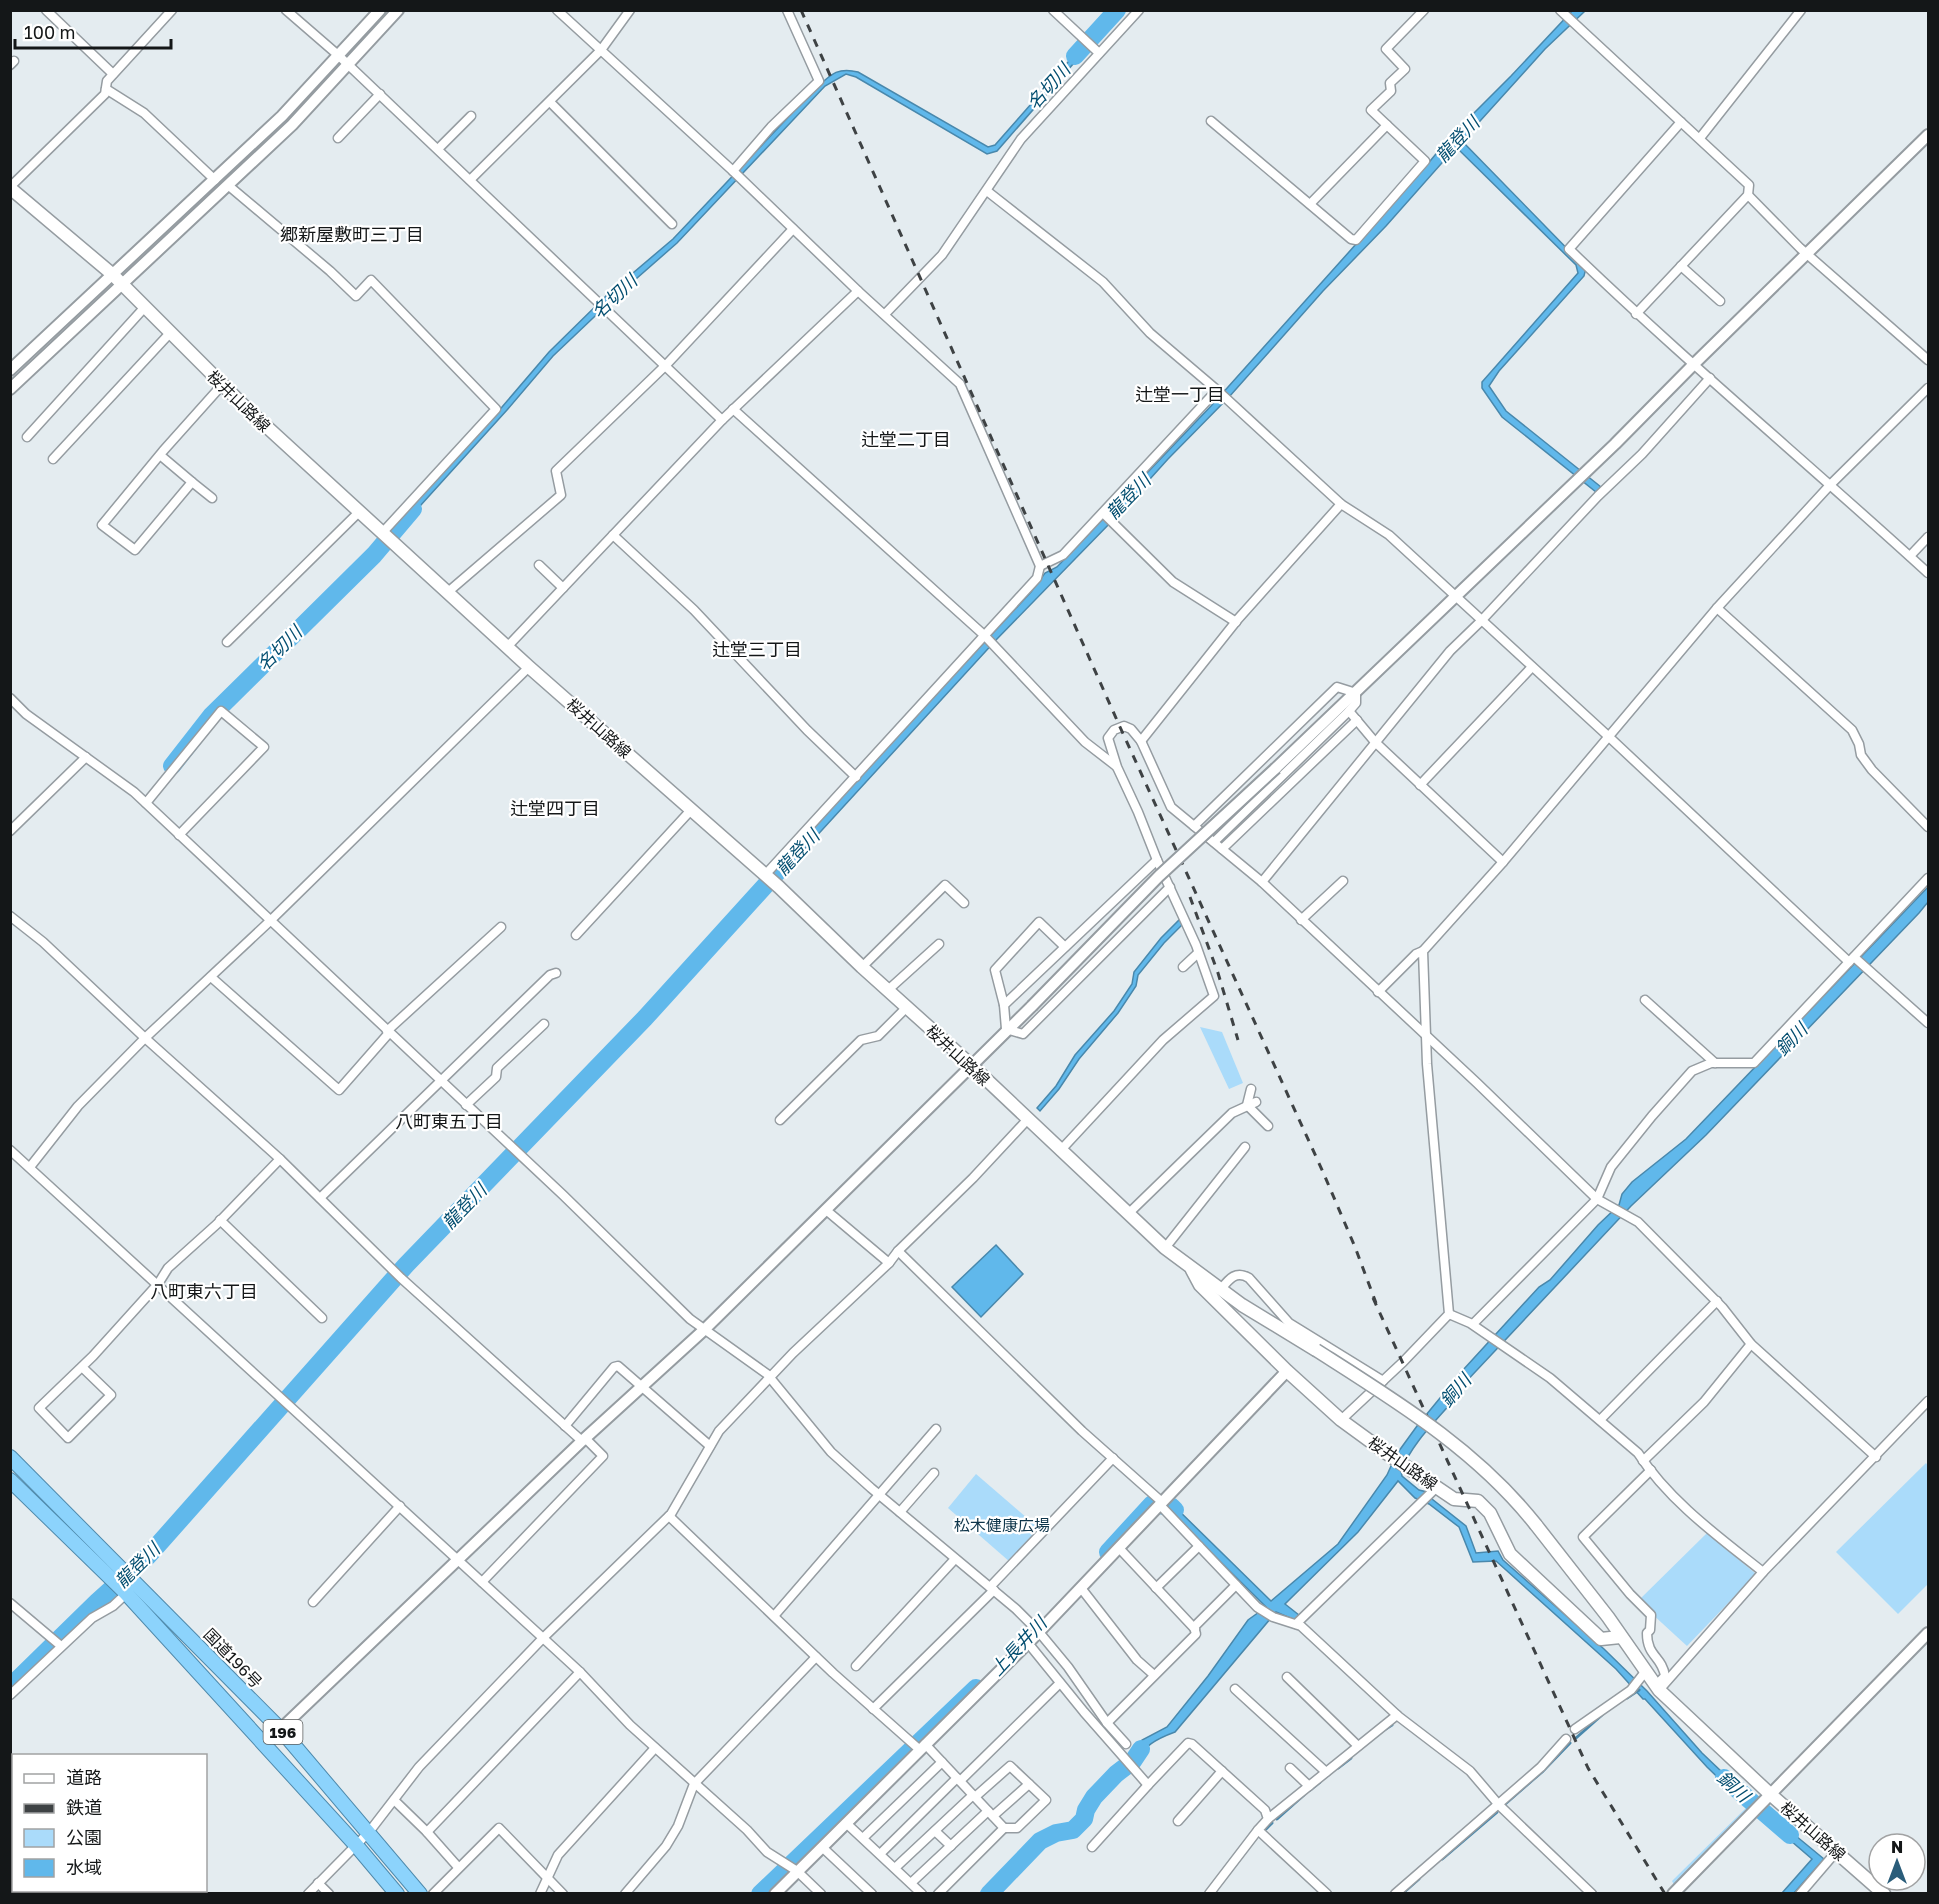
<svg xmlns="http://www.w3.org/2000/svg" width="1939" height="1904" viewBox="0 0 1939 1904" font-family="'Golos Text','Noto Sans JP',sans-serif">
<style>
.green{fill:#aadbfa}
.water{fill:#60b8eb;stroke:#4988ac;stroke-width:1.5}
.lines{fill:none;stroke-linecap:round;stroke-linejoin:round}
.stream{stroke:#4988ac;stroke-width:3}
.river{stroke:#60b8eb;stroke-width:18}
.minor-casing{stroke:#959ca1;stroke-width:11}
.tertiary-casing{stroke:#959ca1;stroke-width:14}
.secondary-casing{stroke:#959ca1;stroke-width:15}
.trunk-casing{stroke:#4f8aac;stroke-width:16}
.minor{stroke:#fff;stroke-width:8}
.tertiary{stroke:#fff;stroke-width:10}
.secondary{stroke:#fff;stroke-width:12}
.trunk{stroke:#8cd3fc;stroke-width:14}
.rail{stroke:#3e4244;stroke-width:3;stroke-dasharray:8 8;stroke-linecap:butt}
.tertiary-bridge-casing{stroke:#959ca1;stroke-width:14;stroke-linecap:butt}
.secondary-bridge-casing{stroke:#959ca1;stroke-width:15;stroke-linecap:butt}
.tertiary-bridge{stroke:#fff;stroke-width:10}
.secondary-bridge{stroke:#fff;stroke-width:12}
.labels{text-anchor:middle;dominant-baseline:central;stroke-width:4.5;stroke-linejoin:round;paint-order:stroke}
.shield{fill:#fff;stroke:#5a5d5d;stroke-width:1.5}
.shield-label{font-size:15px;font-weight:bold;fill:#141718}
.street-label{font-size:16px;fill:#141718;stroke:#fff}
.park-label{font-size:16px;fill:#0e354a;stroke:#fff}
.water-label{font-size:18px;font-style:italic;fill:#034e70;stroke:#fff}
.neighbourhood-label{font-size:18px;fill:#141718;stroke:#fff}
</style>
<rect width="100%" height="100%" fill="#e4ecf0"/>
<g class="green">
<polygon points="1200,1027 1222,1032 1243,1083 1229,1089"/>
<polygon points="1926,1463 1928,1466 1928,1584 1898,1614 1836,1552"/>
<polygon points="976,1474 1041,1530 1010,1562 948,1508"/>
<polygon points="1707,1533 1756,1574 1687,1646 1638,1601"/>
<polygon points="1750,1804 1755,1808 1676,1888 1672,1881"/>
</g>
<g class="water">
<polygon points="1572,11 1585,11 1545,49 1462,141 1586,268 1584,276 1499,371 1489,386 1506,411 1601,487 1596,492 1502,417 1482,388 1482,382 1578,273 1576,265 1456,147 1386,226 1323,291 1229,397 1168,459 1113,520 996,640 779,877 772,871 1031,592 1045,573 1057,567 1211,406 1426,166 1449,138 1511,76"/>
<path d="M1083 45 1087 48 997 151 987 154 856 77 846 74 825 86 677 243 612 300 553 356 507 410 401 527 396 523 502 407 549 352 607 295 673 239 813 91C829 77 835 66 858 72L988 147 995 145Z"/>
<path d="M1928 887V902L1919 913 1706 1135 1631 1206 1461 1387V1391C1440 1418 1414 1439 1401 1471L1402 1476 1419 1490 1427 1492 1432 1499 1466 1526 1476 1553 1498 1551 1503 1560 1604 1649 1647 1691 1702 1753 1743 1792 1738 1797 1707 1767 1645 1699H1643L1616 1669 1496 1561 1473 1562 1459 1527 1429 1504 1415 1498 1398 1481 1358 1532 1285 1604 1299 1615 1295 1620 1276 1612 1175 1732C1156 1739 1143 1746 1135 1764L1128 1758 1142 1740 1167 1727 1208 1676 1248 1620 1266 1607 1167 1509 1170 1502 1271 1601 1338 1544 1387 1475 1396 1455 1417 1426 1463 1370 1539 1287 1550 1280 1598 1225 1619 1205 1622 1194 1632 1182 1686 1139Z"/>
<polygon points="1181,918 1184,923 1164,943 1138,975 1136,986 1118,1013 1079,1059 1059,1089 1040,1111 1037,1108 1056,1086 1075,1055 1114,1011 1132,984 1134,972 1161,938"/>
<polygon points="996,1245 1023,1274 981,1317 952,1287"/>
<polygon points="1773,1817 1824,1859 1794,1893 1782,1893 1812,1859 1769,1822"/>
</g>
<g class="lines">
<g class="stream">
<polyline points="1627,1698 1639,1690"/>
<polyline points="1384,1730 1392,1725"/>
<polyline points="1576,1738 1602,1715"/>
<polyline points="1338,1768 1351,1758"/>
<polyline points="1310,1790 1320,1782"/>
<polyline points="1505,1804 1543,1771 1570,1743"/>
<polyline points="1277,1819 1304,1795"/>
<polyline points="1266,1829 1272,1823"/>
<polyline points="1442,1859 1497,1812"/>
<polyline points="1402,1894 1419,1879"/>
</g>
<g class="river">
<polyline points="1075,56 1117,10"/>
<polyline points="172,766 211,716 374,555 413,509"/>
<polyline points="1108,1552 1152,1504 1172,1507 1175,1510"/>
<polyline points="10,1687 97,1602 148,1556 406,1265 645,1018 792,856"/>
<polyline points="1724,1778 1790,1835"/>
<polyline points="760,1894 976,1688"/>
<polyline points="989,1894 1040,1841 1056,1833 1073,1830 1084,1819 1086,1810 1094,1797 1116,1774 1133,1761 1141,1749"/>
</g>
<g class="minor-casing">
<g id="minor">
<polyline points="46,10 113,74"/>
<polyline points="286,10 338,55 722,420"/>
<polyline points="557,10 733,171 858,291 960,384 1040,566 1037,578 765,875"/>
<polyline points="1053,10 1099,53"/>
<polyline points="1560,10 1749,185 1748,195 1636,314"/>
<polyline points="10,65 14,61"/>
<polyline points="106,89 144,113 215,180"/>
<polyline points="550,102 672,224"/>
<polyline points="1211,121 1351,239 1356,240 1425,161 1371,110 1391,91 1390,83 1405,69 1386,49 1424,10"/>
<path d="M1681 122 1569 249C1685 361 1809 464 1928 573"/>
<polyline points="338,138 380,94"/>
<polyline points="1700,138 1801,10"/>
<polyline points="438,149 471,116"/>
<polyline points="733,171 771,127 819,81 787,10"/>
<polyline points="470,180 601,50 630,10"/>
<polyline points="229,186 330,271 356,296 371,280 496,409 383,532"/>
<polyline points="10,187 105,94 107,81 172,10"/>
<polyline points="987,191 1103,282 1150,333 1217,390 1341,504 1389,535 1608,736 1849,962"/>
<polyline points="1748,195 1800,248 1928,360"/>
<polyline points="1310,204 1387,125"/>
<polyline points="1681,266 1720,301"/>
<polyline points="885,314 942,255 1021,139 1139,10"/>
<polyline points="733,409 984,635 1085,742 1116,766"/>
<polyline points="27,437 144,308"/>
<polyline points="160,455 192,482 135,550 102,525 163,451 222,385"/>
<polyline points="53,459 170,333"/>
<polyline points="192,482 212,498"/>
<polyline points="1103,513 1173,582 1236,622"/>
<polyline points="613,535 694,610 807,730 856,777"/>
<polyline points="1910,556 1928,537"/>
<polyline points="539,565 563,588"/>
<polyline points="1040,566 1063,555 1217,390"/>
<polyline points="448,592 561,495 556,471 666,365 793,229"/>
<polyline points="1717,608 1852,730 1859,744 1861,755 1872,770 1928,827"/>
<polyline points="227,642 360,511"/>
<polyline points="508,646 722,420 858,291"/>
<polyline points="10,698 26,714 134,792 563,1195 690,1319 767,1374 831,1452 871,1488 1016,1609 1039,1632 1068,1667 1107,1723 1126,1744"/>
<polyline points="1349,711 1375,742 1503,862"/>
<polyline points="1141,741 1238,619 1341,504"/>
<polyline points="1420,785 1532,667"/>
<polyline points="146,803 221,711 264,747 179,835"/>
<polyline points="1194,826 1337,687 1356,693 1356,703 1349,711 1214,842"/>
<polyline points="10,831 86,757"/>
<polyline points="1222,849 1357,720"/>
<polyline points="1157,860 1004,1005 1006,1029 1023,1034 1170,887"/>
<polyline points="1262,882 1450,651 1481,621 1598,496 1642,454 1710,378"/>
<polyline points="10,916 43,942 145,1038 280,1159 401,1278 582,1441"/>
<polyline points="1301,920 1343,881"/>
<polyline points="576,935 691,810"/>
<polyline points="1854,957 1928,1023"/>
<polyline points="862,967 945,885 964,903"/>
<polyline points="1183,967 1198,953"/>
<polyline points="211,977 339,1090 389,1033"/>
<polyline points="888,990 939,944"/>
<polyline points="1378,992 1416,954 1423,951"/>
<polyline points="1645,1000 1715,1063"/>
<polyline points="1004,1005 995,970 1039,922 1065,947"/>
<polyline points="387,1031 501,927"/>
<polyline points="1251,1089 1247,1105 1268,1126"/>
<polyline points="466,1105 496,1077 497,1068 544,1024"/>
<polyline points="780,1120 861,1040 878,1036 907,1007"/>
<polyline points="10,1150 543,1638 580,1672 630,1725 747,1830 767,1852 797,1871 821,1894"/>
<polyline points="1060,1151 1163,1040 1214,996 1196,945 1157,860 1138,812 1117,767 1108,738 1114,730 1124,726 1131,729 1141,741 1171,807 1262,882 1477,1083 1597,1199 1638,1222 1722,1307 1751,1344 1876,1457"/>
<polyline points="30,1167 78,1106 145,1038 270,921 529,667"/>
<polyline points="320,1198 550,975 556,973"/>
<polyline points="826,1210 889,1263"/>
<polyline points="1129,1213 1232,1113 1256,1102"/>
<polyline points="220,1220 322,1318"/>
<polyline points="1165,1248 1245,1147"/>
<polyline points="898,1251 1082,1431 1162,1502"/>
<path d="M1221 1289C1229 1279 1236 1270 1249 1278L1289 1323 1383 1381"/>
<path d="M1449 1314 1470 1323 1550 1378 1638 1453C1669 1501 1719 1537 1763 1572"/>
<polyline points="1473,1324 1597,1199 1611,1167 1652,1116 1692,1071 1711,1063 1754,1063 1928,878"/>
<polyline points="82,1367 111,1395 68,1438 39,1408 93,1356 158,1284 168,1268 217,1224 280,1159"/>
<polyline points="1341,1420 1403,1362 1449,1314 1427,1064 1423,951 1503,862 1717,608 1831,484 1928,388"/>
<polyline points="1600,1420 1717,1301"/>
<polyline points="565,1426 614,1367 618,1366 710,1446"/>
<polyline points="1643,1461 1704,1402 1751,1344"/>
<path d="M1651 1470 1583 1537 1630 1594 1651 1615 1650 1630 1647 1633C1647 1657 1662 1656 1665 1676L1659 1682"/>
<polyline points="1160,1505 1257,1607 1273,1617 1301,1626 1398,1716 1470,1771 1499,1805 1592,1894"/>
<polyline points="900,1512 934,1473"/>
<polyline points="669,1516 833,1673 920,1750"/>
<polyline points="1119,1548 1195,1629"/>
<polyline points="482,1582 603,1456 585,1438"/>
<polyline points="990,1587 1113,1458"/>
<polyline points="1081,1588 1137,1660 1154,1675"/>
<polyline points="1156,1588 1199,1546"/>
<polyline points="313,1602 400,1506"/>
<polyline points="10,1603 61,1646"/>
<polyline points="774,1616 936,1429"/>
<polyline points="1296,1624 1437,1487"/>
<polyline points="1028,1643 1084,1712 1148,1785 1188,1743 1192,1744 1265,1810 1268,1819 1258,1830 1327,1894"/>
<polyline points="856,1666 955,1559"/>
<polyline points="1287,1677 1358,1746"/>
<polyline points="1235,1689 1326,1772"/>
<polyline points="1659,1690 1763,1572 1928,1401"/>
<polyline points="10,1695 92,1618 113,1606 129,1591"/>
<polyline points="873,1709 994,1590"/>
<polyline points="1107,1723 1196,1634 1194,1627 1236,1585"/>
<polyline points="1575,1729 1631,1690 1645,1672"/>
<polyline points="925,1744 1004,1828 938,1894"/>
<polyline points="1290,1768 1309,1786"/>
<polyline points="960,1781 1060,1683"/>
<polyline points="975,1797 1010,1766 1046,1800 1017,1828 1004,1828"/>
<polyline points="394,1800 427,1832 458,1867"/>
<polyline points="993,1816 1029,1784"/>
<polyline points="1268,1819 1397,1715"/>
<polyline points="1178,1821 1222,1771"/>
<polyline points="846,1823 922,1894"/>
<polyline points="935,1831 951,1846"/>
<polyline points="427,1832 580,1672"/>
<polyline points="863,1838 942,1762"/>
<polyline points="822,1847 872,1894"/>
<polyline points="1092,1847 1148,1785"/>
<polyline points="880,1854 957,1778"/>
<polyline points="895,1868 973,1795"/>
<polyline points="318,1883 329,1894"/>
<polyline points="911,1883 988,1811"/>
<polyline points="308,1894 369,1832 419,1767 543,1638 671,1514 719,1431 793,1353 889,1263 898,1251 973,1178 1027,1120"/>
<polyline points="433,1894 499,1828 563,1894"/>
<polyline points="540,1894 558,1855 655,1748"/>
<polyline points="625,1894 666,1846 678,1826 694,1784 816,1657"/>
<polyline points="1209,1894 1258,1830"/>
<polyline points="1395,1894 1541,1767 1566,1739"/>
<polyline points="1800,1894 1836,1852"/>
</g>
</g>
<g class="tertiary-casing">
<g id="tertiary">
<polyline points="10,370 282,116 380,10"/>
<polyline points="10,389 292,125 398,10"/>
<polyline points="1276,768 1615,444 1694,364 1928,135"/>
<polyline points="265,1744 582,1441 705,1329 1032,1006"/>
<polyline points="775,1894 1033,1638 1287,1371"/>
<polyline points="1673,1894 1928,1633"/>
</g>
</g>
<g class="secondary-casing">
<g id="secondary">
<polyline points="10,188 112,274 244,406 529,667 779,887 862,967 971,1065 1165,1248 1242,1305 1316,1350"/>
<polyline points="1192,1270 1200,1285 1287,1371 1341,1420 1389,1455 1454,1499 1478,1501 1490,1513 1510,1554 1601,1639 1620,1637"/>
<polyline points="1536,1525 1608,1617 1659,1690 1770,1794 1884,1894"/>
</g>
</g>
<g class="trunk-casing">
<g id="trunk">
<polyline points="10,1457 281,1730 420,1894"/>
<polyline points="10,1480 126,1593 355,1844 397,1894"/>
</g>
</g>
<use href="#minor" class="minor"/>
<use href="#tertiary" class="tertiary"/>
<use href="#secondary" class="secondary"/>
<use href="#trunk" class="trunk"/>
<g class="rail">
<polyline points="801,10 1120,727 1323,1172 1355,1247 1376,1303"/>
<polyline points="1190,897 1218,973 1238,1040"/>
<polyline points="1373,1298 1588,1768 1665,1894"/>
</g>
<g class="tertiary-bridge-casing">
<polyline id="tertiary-bridge" points="1032,1006 1159,876 1276,768"/>
</g>
<g class="secondary-bridge-casing">
<path id="secondary-bridge" d="M1316 1350C1396 1401 1477 1450 1536 1525"/>
</g>
<use href="#tertiary-bridge" class="tertiary-bridge"/>
<use href="#secondary-bridge" class="secondary-bridge"/>
</g>
<g class="labels">
<rect class="shield" x="263.5" y="1720" width="39" height="24" rx="4.5"/>
<g class="shield-label">
<text x="283" y="1732">196</text>
</g>
<g class="street-label">
<text transform="translate(239 401) rotate(44)">桜井山路線</text>
<text transform="translate(599 728) rotate(42)">桜井山路線</text>
<text transform="translate(958 1055) rotate(43)">桜井山路線</text>
<text transform="translate(1403 1463) rotate(35)">桜井山路線</text>
<text transform="translate(233 1658) rotate(46)">国道196号</text>
<text transform="translate(1813 1831) rotate(41)">桜井山路線</text>
</g>
<g class="park-label">
<text x="1002" y="1525">松木健康広場</text>
</g>
<g class="water-label">
<text transform="translate(1048 86) rotate(-48)">名切川</text>
<text transform="translate(1457 139) rotate(-47)">龍登川</text>
<text transform="translate(614 296) rotate(-43)">名切川</text>
<text transform="translate(1128 496) rotate(-46)">龍登川</text>
<text transform="translate(279 648) rotate(-45)">名切川</text>
<text transform="translate(797 852) rotate(-47)">龍登川</text>
<text transform="translate(1791 1039) rotate(-46)">銅川</text>
<text transform="translate(464 1206) rotate(-46)">龍登川</text>
<text transform="translate(1455 1390) rotate(-49)">銅川</text>
<text transform="translate(137 1565) rotate(-45)">龍登川</text>
<text transform="translate(1018 1646) rotate(-47)">上長井川</text>
<text transform="translate(1734 1786) rotate(42)">銅川</text>
</g>
<g class="neighbourhood-label">
<text x="352" y="234">郷新屋敷町三丁目</text>
<text x="1180" y="394">辻堂一丁目</text>
<text x="906" y="439">辻堂二丁目</text>
<text x="757" y="649">辻堂三丁目</text>
<text x="555" y="808">辻堂四丁目</text>
<text x="449" y="1121">八町東五丁目</text>
<text x="204" y="1291">八町東六丁目</text>
</g>
</g>
<rect width="1939" height="1904" fill="none" stroke="#141718" stroke-width="24"/>
<rect x="12" y="1754" width="195" height="138" fill="#ffffff" stroke="#a1a2a3" stroke-width="1.5"/>
<rect x="24" y="1774" width="30" height="9" fill="#ffffff" stroke="#a1a2a3" stroke-width="1.5"/>
<text x="66" y="1784" font-size="18" fill="#141718">道路</text>
<rect x="24" y="1804" width="30" height="9" fill="#3e4244" stroke="#a1a2a3" stroke-width="1.5"/>
<text x="66" y="1814" font-size="18" fill="#141718">鉄道</text>
<rect x="24" y="1829" width="30" height="18" fill="#aadbfa" stroke="#a1a2a3" stroke-width="1.5"/>
<text x="66" y="1844" font-size="18" fill="#141718">公園</text>
<rect x="24" y="1859" width="30" height="18" fill="#60b8eb" stroke="#a1a2a3" stroke-width="1.5"/>
<text x="66" y="1874" font-size="18" fill="#141718">水域</text>
<g transform="translate(1897 1862)"><circle r="28" fill="#ffffff" stroke="#a1a2a3" stroke-width="1.5"/>
<path d="M0-4.5L10 22L0 15L-10 22Z" fill="#2a5d7a"/>
<text y="-9" font-size="16" font-weight="bold" text-anchor="middle" fill="#141718">N</text>
</g>
<path d="M15 39v9h156v-9" fill="none" stroke="#141718" stroke-width="3"/>
<text x="24" y="39" font-size="18" fill="#141718" stroke="#ffffff" stroke-width="4.5" paint-order="stroke">100 m</text>
</svg>
